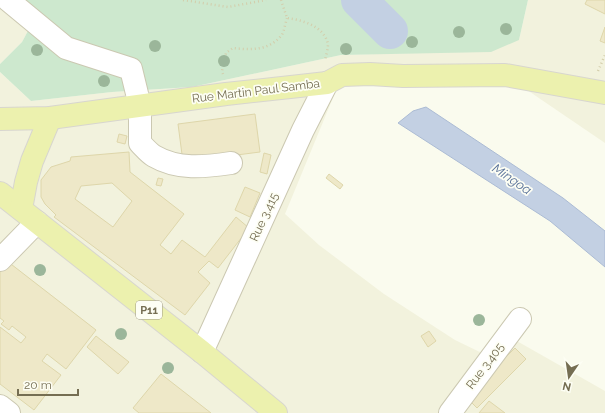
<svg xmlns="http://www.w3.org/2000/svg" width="605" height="413" viewBox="0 0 605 413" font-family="Raleway,sans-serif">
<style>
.residential{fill:#f2f2dd}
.green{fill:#cde8ce}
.water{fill:#c3d0e3;stroke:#abbbd4}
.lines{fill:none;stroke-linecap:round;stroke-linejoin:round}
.river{stroke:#c3d0e3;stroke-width:36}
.building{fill:#eee8c8;stroke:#ded6aa;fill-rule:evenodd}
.minor-casing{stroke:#cbc8b1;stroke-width:24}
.major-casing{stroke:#d8d6cf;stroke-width:24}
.path{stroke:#d3cdab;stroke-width:2.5;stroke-dasharray:1 3;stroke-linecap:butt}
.minor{stroke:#fff;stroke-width:22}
.major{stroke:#ecf1ae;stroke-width:22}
.tree{fill:#9bb69a}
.labels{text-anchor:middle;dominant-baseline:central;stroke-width:3.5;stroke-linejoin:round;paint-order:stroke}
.shield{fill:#fdfef4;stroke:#9e9983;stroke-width:1}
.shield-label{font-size:11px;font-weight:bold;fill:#756e52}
.street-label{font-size:12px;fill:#756e52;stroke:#fdfef4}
.water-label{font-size:13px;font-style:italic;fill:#587199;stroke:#fdfef4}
</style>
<rect width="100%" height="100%" fill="#fafbee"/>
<g class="residential">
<polygon points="0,0 36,16 22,42 0,64"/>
<polygon points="528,0 605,0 605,143 505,75 342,76 285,214 319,245 384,294 455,340 486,355 508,336 605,391 605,413 0,413 0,72 31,101 112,92 192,87 341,55 411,53 519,40"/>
</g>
<polygon class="green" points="25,0 528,0 519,40 491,52 341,55 192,87 112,92 31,101 0,72 0,64 22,42 36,16"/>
<polygon class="water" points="426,107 563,198 605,231 605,267 550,221 398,123 413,111"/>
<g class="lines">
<polyline class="river" points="359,0 390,31"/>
</g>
<g class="building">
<polygon points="587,0 605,0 605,14 585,4"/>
<polygon points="605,27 605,43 600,41"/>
<polygon points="255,114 260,152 183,162 178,124"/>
<polygon points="119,134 127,136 125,144 117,142"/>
<path d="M129 152 130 172 184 214 160 245 171 254 182 240 205 257 236 217 249 228 218 268 209 261 198 272 210 283 185 315 54 217 56 215 45 204 41 197V180L51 167 70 161 71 157ZM112 183 132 201 113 227 75 199 81 186Z"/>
<polygon points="264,153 271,155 267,174 260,172"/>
<polygon points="329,174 343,185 340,189 326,178"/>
<polygon points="158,178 163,179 161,186 156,185"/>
<polygon points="245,187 260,193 250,217 235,210"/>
<polygon points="7,261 96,330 66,369 47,354 42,361 61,375 34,410 0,384 0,327 21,343 26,337 12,326 9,330 1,324 4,321 0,318 0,270"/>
<polygon points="429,331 436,341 428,347 421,336"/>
<polygon points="96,336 129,362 118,374 87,347"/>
<polygon points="515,348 526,359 477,408 466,397"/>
<polygon points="161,374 211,413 139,413 133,408"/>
<polygon points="489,401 505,413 479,413"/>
</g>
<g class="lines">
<g class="minor-casing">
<g id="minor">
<path d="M8 0 66 48 131 69 140 106V143C144 147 149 153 154 156 178 170 204 167 231 163"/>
<polyline points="0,260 37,222"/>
<polyline points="202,352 303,130 327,83"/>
<polyline points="0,406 9,413"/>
<polyline points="450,413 520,319"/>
</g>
</g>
<g class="major-casing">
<g id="major">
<polyline points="0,119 50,118 226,94 327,83 342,75 370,74 403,76 505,75 605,93"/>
<polyline points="0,193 202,352 276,413"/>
<polyline points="21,209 26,182 32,161 50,118"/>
</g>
</g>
<g class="path">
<polyline points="183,0 228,7 266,0"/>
<path d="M281 0 287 18C302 20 324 26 328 44 328 49 326 56 325 60"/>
<polyline points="598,71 605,55"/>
<path d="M223 74 222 71 226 53 233 48C250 50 268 51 281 36 284 33 285 24 287 18"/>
</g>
<use href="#minor" class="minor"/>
<use href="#major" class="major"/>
</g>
<g class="tree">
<circle cx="506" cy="29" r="6"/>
<circle cx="459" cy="32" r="6"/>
<circle cx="412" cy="42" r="6"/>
<circle cx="155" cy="46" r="6"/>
<circle cx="346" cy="49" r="6"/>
<circle cx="37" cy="50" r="6"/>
<circle cx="224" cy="61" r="6"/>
<circle cx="104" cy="81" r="6"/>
<circle cx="40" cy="270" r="6"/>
<circle cx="479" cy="320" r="6"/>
<circle cx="121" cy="334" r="6"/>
<circle cx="168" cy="368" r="6"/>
</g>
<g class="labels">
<rect class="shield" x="136" y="301" width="26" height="18" rx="3"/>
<g class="shield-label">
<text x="149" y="310">P11</text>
</g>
<g class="street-label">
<text transform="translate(256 91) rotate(-7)">Rue Martin Paul Samba</text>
<text transform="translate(264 217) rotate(-65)">Rue 3.415</text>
<text transform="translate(485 366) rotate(-53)">Rue 3.405</text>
</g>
<g class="water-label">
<text transform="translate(512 179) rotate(34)">Mingoa</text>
</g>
</g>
<g transform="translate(569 377) rotate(193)" stroke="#fdfef4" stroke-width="3" paint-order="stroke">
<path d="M0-3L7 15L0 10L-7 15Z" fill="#756e52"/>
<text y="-6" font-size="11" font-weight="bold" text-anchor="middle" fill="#756e52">N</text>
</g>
<path d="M18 389v6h60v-6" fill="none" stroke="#756e52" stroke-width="2"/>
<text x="24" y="389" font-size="12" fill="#756e52" stroke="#fdfef4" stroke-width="3" paint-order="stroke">20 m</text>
</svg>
